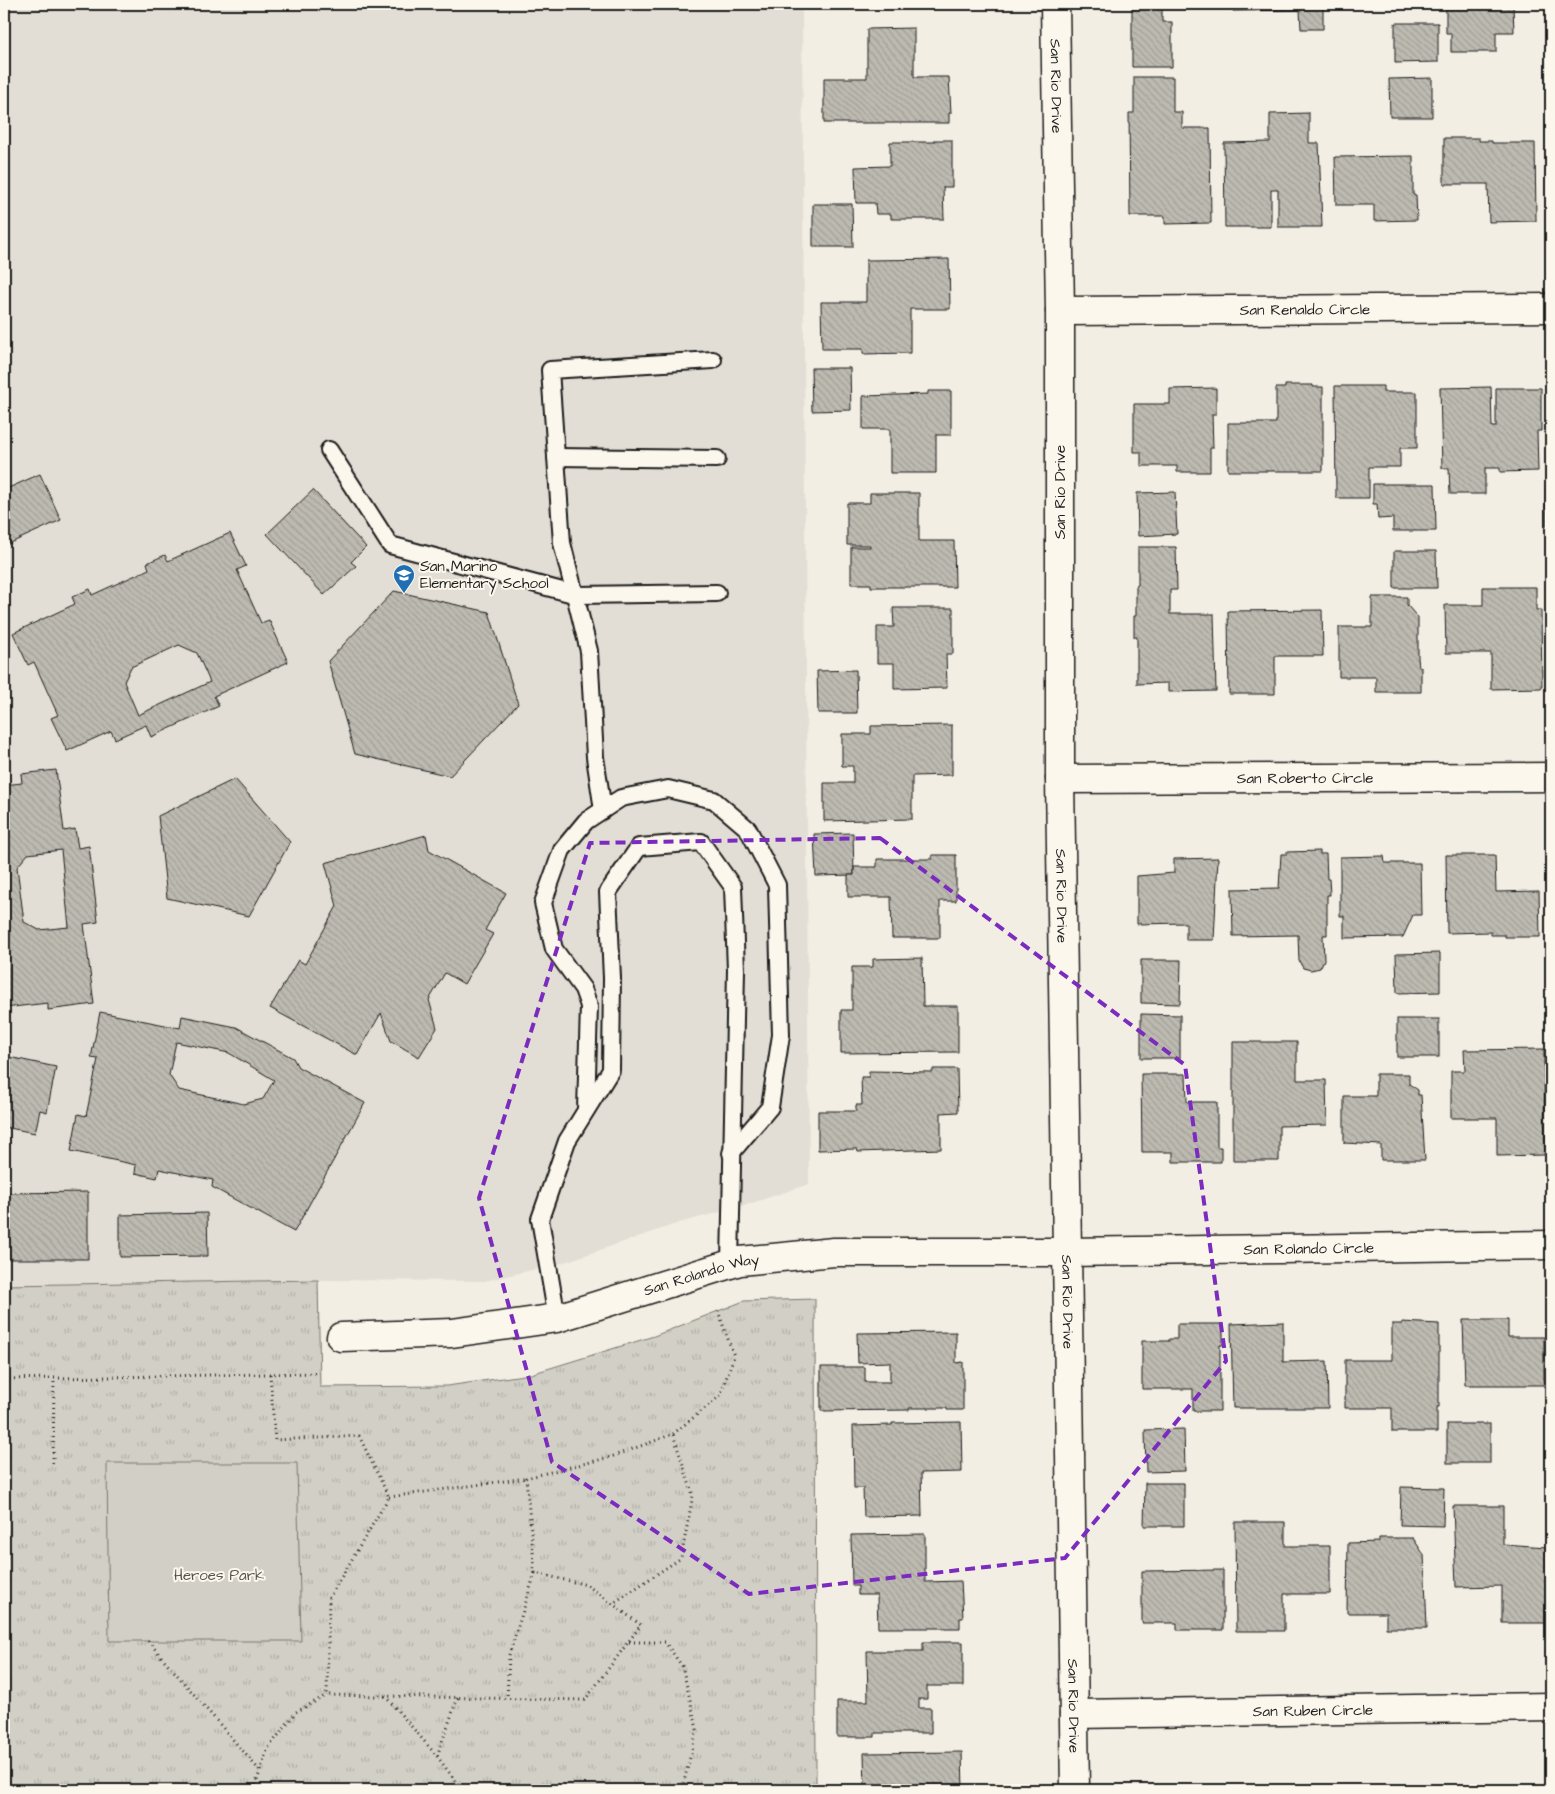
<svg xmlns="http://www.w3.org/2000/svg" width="1555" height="1794" viewBox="0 0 1555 1794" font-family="'Architects Daughter',sans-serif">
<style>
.built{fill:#e2ded5}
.grass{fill:url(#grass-tufts);stroke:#777671}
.pitch{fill:#d2cfc6;stroke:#777671}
.building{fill:url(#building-back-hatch);stroke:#1c1c1c;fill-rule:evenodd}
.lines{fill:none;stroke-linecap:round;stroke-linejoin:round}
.lane-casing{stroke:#1c1c1c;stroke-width:20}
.street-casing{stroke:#1c1c1c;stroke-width:31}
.path{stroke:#1c1c1c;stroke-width:3;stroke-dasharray:1 4;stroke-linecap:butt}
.lane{stroke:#fbf7ec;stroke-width:16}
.street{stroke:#fbf7ec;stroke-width:28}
.marked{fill:none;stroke:#7b2cbf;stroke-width:4;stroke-dasharray:10 6;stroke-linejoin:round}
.labels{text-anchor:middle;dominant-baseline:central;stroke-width:4;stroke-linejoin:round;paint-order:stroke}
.street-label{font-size:15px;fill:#1c1c1c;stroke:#fbf7ec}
.poi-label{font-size:15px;fill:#1c1c1c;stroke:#fbf7ec;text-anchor:start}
.park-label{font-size:15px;fill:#53524f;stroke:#fbf7ec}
</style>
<defs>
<pattern id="grass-tufts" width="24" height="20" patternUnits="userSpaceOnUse" patternTransform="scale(1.25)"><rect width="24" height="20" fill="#d2cfc6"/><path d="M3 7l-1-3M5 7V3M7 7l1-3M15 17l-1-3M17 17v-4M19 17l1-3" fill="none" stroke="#b4b1aa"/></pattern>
<pattern id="building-back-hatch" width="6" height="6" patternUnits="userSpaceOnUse" patternTransform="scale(1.25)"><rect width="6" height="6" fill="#bdbab1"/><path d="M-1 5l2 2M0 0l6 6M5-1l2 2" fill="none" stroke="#a29f98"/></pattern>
</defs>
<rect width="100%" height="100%" fill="#f2eee4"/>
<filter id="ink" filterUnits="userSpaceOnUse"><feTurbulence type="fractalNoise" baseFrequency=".02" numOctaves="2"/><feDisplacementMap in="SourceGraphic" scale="10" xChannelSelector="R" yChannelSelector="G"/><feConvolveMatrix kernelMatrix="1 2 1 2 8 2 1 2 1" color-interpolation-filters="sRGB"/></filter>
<g filter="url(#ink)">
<polygon class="built" points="4,4 802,4 809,1184 746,1205 679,1223 562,1263 485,1281 318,1280 4,1285"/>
<polygon class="grass" points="318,1280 320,1387 447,1386 531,1374 654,1336 744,1301 815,1299 816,1790 4,1790 4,1285"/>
<polygon class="pitch" points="107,1463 297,1463 301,1641 109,1641"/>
<g class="building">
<polygon points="889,4 949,4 949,8 890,9"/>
<polygon points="1132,4 1162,4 1162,22 1172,22 1172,67 1132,67"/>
<rect x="1178" y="4" width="34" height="2"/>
<polygon points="1232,4 1328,4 1328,8 1323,8 1323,29 1301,29 1300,10 1233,11"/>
<polygon points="1446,4 1539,4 1539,6 1513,6 1514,32 1496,32 1496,52 1451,52 1451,33 1446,33"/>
<polygon points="1395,23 1438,23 1438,62 1395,63"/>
<polygon points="914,28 914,77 949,77 951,113 949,113 949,123 824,123 824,78 867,78 867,29"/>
<polygon points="1134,77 1173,77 1173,112 1182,112 1182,128 1210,128 1211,223 1165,224 1165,216 1130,216 1129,113 1134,113"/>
<polygon points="1432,78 1432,117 1390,117 1389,79"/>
<polygon points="1547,100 1551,100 1551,222 1549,222"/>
<polygon points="1309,113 1309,143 1319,143 1322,227 1278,227 1278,190 1271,190 1271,227 1225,227 1224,143 1270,142 1270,114"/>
<polygon points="1444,138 1479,138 1479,141 1492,141 1492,143 1535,143 1536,221 1489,222 1488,184 1444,184"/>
<polygon points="934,140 952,140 952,187 943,187 944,219 891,219 891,214 876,214 875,203 856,203 855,167 890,166 890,142 934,142"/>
<polygon points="1413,156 1413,195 1416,195 1417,220 1374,221 1374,205 1336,205 1335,157"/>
<polygon points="813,204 852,204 853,247 813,247"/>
<polygon points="949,259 950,309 910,309 910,353 863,354 863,349 822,349 821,302 866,302 866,260"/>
<polygon points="811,368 850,368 851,410 812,411"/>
<polygon points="1285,385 1313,385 1313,387 1323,387 1323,471 1228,471 1228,423 1276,423 1276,388 1285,388"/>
<polygon points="1335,386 1383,386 1383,392 1417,392 1417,448 1400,448 1400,467 1369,467 1369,498 1336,498"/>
<polygon points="1491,387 1492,427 1496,427 1496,388 1541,388 1541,431 1537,431 1538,471 1500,472 1500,468 1485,468 1485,494 1450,494 1449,468 1442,468 1440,388"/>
<polygon points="1216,388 1216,414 1212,414 1213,448 1210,448 1210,472 1177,472 1177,466 1141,466 1141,452 1134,452 1134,404 1170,404 1170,389"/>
<polygon points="928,391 951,391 951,435 936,435 936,473 890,473 890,429 863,429 863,396 928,394"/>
<polygon points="40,474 61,520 4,546 4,490"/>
<polygon points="1373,484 1435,484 1436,531 1393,531 1393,518 1378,519 1377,504 1373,504"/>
<rect x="1546" y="488" width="5" height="38"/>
<polygon points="313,490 366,547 351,562 356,566 324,595 267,534"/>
<polygon points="1175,492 1177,534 1138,536 1137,493"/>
<polygon points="870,493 919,493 919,541 954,541 955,587 871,587 871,584 851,584 851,547 870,547 870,545 847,545 847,503 870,503"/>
<path d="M230 533 246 566 237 570 261 623 269 620 288 662 214 696 219 706 151 737 146 725 115 739 111 731 67 751 51 718 58 715 34 662 28 665 13 633 75 604 72 597 90 589 92 595 149 569 147 563 165 555 168 561ZM179 645 197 653 210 682 138 715 124 682 131 667Z"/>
<polygon points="1138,547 1176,547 1177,590 1170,590 1170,614 1214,614 1216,691 1168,692 1168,683 1137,684 1137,637 1134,637 1134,616 1136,616 1136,586 1138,585"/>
<polygon points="1394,551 1436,551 1437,588 1394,588"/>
<polygon points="1483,587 1536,587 1536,610 1541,610 1542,688 1491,689 1491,653 1446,653 1445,605 1483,605"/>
<polygon points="394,591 489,612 518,704 450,776 355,754 328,661"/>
<polygon points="1372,597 1407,597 1407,605 1418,618 1418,658 1419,667 1421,667 1421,692 1376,692 1376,677 1339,677 1339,627 1372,627"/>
<polygon points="893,608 953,608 953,654 946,654 947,688 894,689 894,663 877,663 877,627 894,627"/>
<polygon points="1322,610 1323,656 1275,656 1275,694 1229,694 1228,611"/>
<polygon points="856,670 857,713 818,713 817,671"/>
<polygon points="952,725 952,775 912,776 912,819 824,821 824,783 853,783 853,766 842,766 842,734 871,734 871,726"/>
<path d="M56 770 64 831 75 829 78 848 89 846 98 922 84 924 94 1004 48 1010V1003L4 1008V785L22 783 21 774ZM61 850 69 927 39 930 24 922 17 867 28 854Z"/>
<polygon points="235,779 290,842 249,916 167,898 158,816"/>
<polygon points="853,833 854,875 816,876 814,834"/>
<polygon points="426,835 429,850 506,893 485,930 493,934 464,984 445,973 429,1000 437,1028 419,1057 391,1041 381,1013 357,1055 270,1008 298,960 305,964 337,906 325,863"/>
<polygon points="1320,851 1320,854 1326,854 1327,879 1329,879 1330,895 1327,895 1327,935 1323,935 1324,960 1320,968 1311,970 1303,968 1299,961 1298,935 1233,936 1232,889 1279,888 1281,854 1287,854 1287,852"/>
<polygon points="932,855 956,855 956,901 940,901 940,938 892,938 891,897 848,897 848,875 854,875 854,867 877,867 877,859 932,859"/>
<polygon points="1446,855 1495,855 1496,892 1539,891 1540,937 1505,937 1505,935 1491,935 1491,932 1447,933"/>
<polygon points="1384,856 1385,863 1420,863 1421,915 1413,915 1403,937 1344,938 1344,916 1340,916 1340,857"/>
<polygon points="1218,858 1214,940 1186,940 1186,923 1137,924 1137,876 1174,873 1174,859"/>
<polygon points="1440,953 1440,992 1397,993 1396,954"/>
<polygon points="922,958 923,1006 958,1006 958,1052 841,1053 841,1010 852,1010 852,967 873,967 873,959"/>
<polygon points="1141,960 1181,960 1180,1004 1141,1003"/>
<path d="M100 1012 180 1028 182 1016 236 1027 293 1058 298 1067 365 1103 294 1232 212 1187 213 1180 159 1169 157 1178 135 1173 136 1165 71 1151 78 1114 86 1116 98 1059 91 1058ZM176 1042 229 1053 274 1080 263 1099 244 1104 179 1090 169 1075Z"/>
<polygon points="1141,1014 1180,1015 1180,1058 1141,1058"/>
<rect x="1397" y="1019" width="42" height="38"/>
<polygon points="1233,1042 1297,1042 1297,1080 1326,1080 1327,1125 1279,1126 1279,1161 1233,1161"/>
<polygon points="1544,1049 1545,1155 1497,1156 1497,1118 1451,1118 1451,1071 1465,1071 1464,1050"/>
<polygon points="4,1056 56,1067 47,1112 40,1110 35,1133 4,1127"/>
<polygon points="933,1069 957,1069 958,1112 941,1113 941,1149 858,1152 857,1149 818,1150 818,1111 856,1111 856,1105 862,1105 861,1077 869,1077 869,1071 933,1072"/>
<polygon points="1141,1074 1186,1074 1187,1102 1217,1102 1217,1147 1221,1147 1221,1162 1173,1162 1173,1152 1142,1152"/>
<polygon points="1376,1074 1409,1074 1409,1084 1418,1090 1418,1095 1421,1095 1425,1160 1381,1160 1381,1145 1344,1143 1344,1096 1376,1096"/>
<polygon points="88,1192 88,1259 4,1259 4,1193"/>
<polygon points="207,1213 208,1256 120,1257 120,1215"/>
<polygon points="1463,1320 1508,1320 1508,1337 1544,1337 1544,1385 1465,1385"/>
<polygon points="1283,1322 1283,1362 1327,1361 1328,1408 1233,1408 1231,1324"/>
<polygon points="1402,1322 1439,1324 1439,1407 1437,1407 1437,1432 1392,1432 1392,1408 1345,1408 1345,1360 1392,1360 1392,1324 1402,1324"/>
<polygon points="1177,1324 1223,1324 1223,1345 1220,1345 1220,1411 1193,1411 1193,1389 1142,1389 1142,1341 1169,1341 1169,1339 1177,1339"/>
<polygon points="956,1332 956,1363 963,1362 963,1410 947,1410 947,1408 909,1408 909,1410 821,1411 821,1367 865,1367 865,1382 890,1382 890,1362 858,1363 857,1333"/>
<polygon points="961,1422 962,1472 921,1473 922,1516 864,1517 863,1488 854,1488 853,1426 892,1425 892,1423"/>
<rect x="1447" y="1424" width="43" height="39"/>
<polygon points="1184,1429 1185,1471 1146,1472 1145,1430"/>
<polygon points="1145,1483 1184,1483 1184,1526 1144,1526"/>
<polygon points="1401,1487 1444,1488 1443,1526 1400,1525"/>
<polygon points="1453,1506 1503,1506 1503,1544 1547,1547 1548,1623 1502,1623 1502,1586 1456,1587"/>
<polygon points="1235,1522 1285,1522 1285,1546 1330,1546 1330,1594 1284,1594 1284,1631 1236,1631"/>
<polygon points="925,1534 925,1582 961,1581 963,1618 960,1618 960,1628 878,1628 877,1595 858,1595 858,1586 852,1586 851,1535"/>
<polygon points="1379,1538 1413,1538 1424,1555 1427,1628 1386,1628 1386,1613 1347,1613 1348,1543 1379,1542"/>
<polygon points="1223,1570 1223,1630 1177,1630 1177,1623 1142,1623 1142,1571"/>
<polygon points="923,1642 963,1642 963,1686 927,1686 927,1699 919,1699 919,1708 931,1708 931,1733 875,1733 875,1737 837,1737 837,1701 868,1701 867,1651 923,1651"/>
<polygon points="962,1752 963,1790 865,1790 864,1753"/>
</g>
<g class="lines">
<g class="lane-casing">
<g id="lane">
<polyline points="329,450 390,545 577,595 717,593"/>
<polyline points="556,457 717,459"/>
<polyline points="603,810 595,757 589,651 562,543 550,370 713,360"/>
<polyline points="586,1110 589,1006 583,989 554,949 543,903 562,850 586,821 621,798 668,789 714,800 748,829 777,885 781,1035 770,1107 731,1153"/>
<polyline points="557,1318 540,1219 567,1141 611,1070 612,978 608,892 639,847 701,842 733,887 736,970 730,1264"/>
</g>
</g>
<g class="street-casing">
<g id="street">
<path id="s1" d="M1055 4 1060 311V779L1075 1790"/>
<path id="s2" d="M1060 311 1551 308"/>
<path id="s3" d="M1060 779 1551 777"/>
<path id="s4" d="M341 1337 452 1333 557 1318 740 1261 834 1252H1066L1551 1245"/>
<path id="s5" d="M1074 1714 1551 1707"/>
</g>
</g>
<g class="path">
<polyline points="270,1374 275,1440 359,1436 389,1497 329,1598 327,1695 585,1700 641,1625 587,1585 535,1573 509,1655 507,1699"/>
<polyline points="4,1379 319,1373"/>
<polyline points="673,1434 720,1396 734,1356 718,1311"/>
<polyline points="53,1463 54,1378"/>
<polyline points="389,1497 526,1478"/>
<polyline points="535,1573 526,1478 611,1457 673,1434 693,1495 681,1558 612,1604"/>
<polyline points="148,1641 260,1771"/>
<polyline points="629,1642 665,1642 682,1666 697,1729 682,1790"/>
<polyline points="385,1696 437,1756 458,1697"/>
<polyline points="437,1756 462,1790"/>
<polyline points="254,1790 267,1750 296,1712 327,1695"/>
</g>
<use href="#lane" class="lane"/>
<use href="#street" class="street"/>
</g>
</g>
<path class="marked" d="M880 838 1185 1065 1226 1361 1065 1558 749 1594 552 1462 479 1198 590 843Z"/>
<defs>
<g id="school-pin" transform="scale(1.125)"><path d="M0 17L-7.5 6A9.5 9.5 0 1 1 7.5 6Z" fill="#1f6fb2" stroke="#fbf7ec"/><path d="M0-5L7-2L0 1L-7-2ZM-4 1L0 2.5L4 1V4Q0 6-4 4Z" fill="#fff"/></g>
</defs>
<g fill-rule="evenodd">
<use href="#school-pin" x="404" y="575"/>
</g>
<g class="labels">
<g class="street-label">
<text stroke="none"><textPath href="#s1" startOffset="82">San Rio Drive</textPath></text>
<text stroke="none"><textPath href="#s2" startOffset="245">San Renaldo Circle</textPath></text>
<text transform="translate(1060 492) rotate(-90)">San Rio Drive</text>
<text stroke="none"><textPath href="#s3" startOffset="245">San Roberto Circle</textPath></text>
<text stroke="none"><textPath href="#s1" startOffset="892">San Rio Drive</textPath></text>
<text stroke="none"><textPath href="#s4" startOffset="978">San Rolando Circle</textPath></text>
<text stroke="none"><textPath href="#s4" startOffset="368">San Rolando Way</textPath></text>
<text stroke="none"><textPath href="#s1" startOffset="1298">San Rio Drive</textPath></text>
<text stroke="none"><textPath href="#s1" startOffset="1702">San Rio Drive</textPath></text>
<text stroke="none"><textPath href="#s5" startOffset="239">San Ruben Circle</textPath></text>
</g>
<g class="poi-label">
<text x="420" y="566">San Marino<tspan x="420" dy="17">Elementary School</tspan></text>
</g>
<g class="park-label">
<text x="219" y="1575">Heroes Park</text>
</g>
</g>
<rect width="1555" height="1794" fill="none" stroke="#fbf7ec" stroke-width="20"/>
<rect x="10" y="10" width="1535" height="1774" fill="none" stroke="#1c1c1c" stroke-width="2" filter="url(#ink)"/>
</svg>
